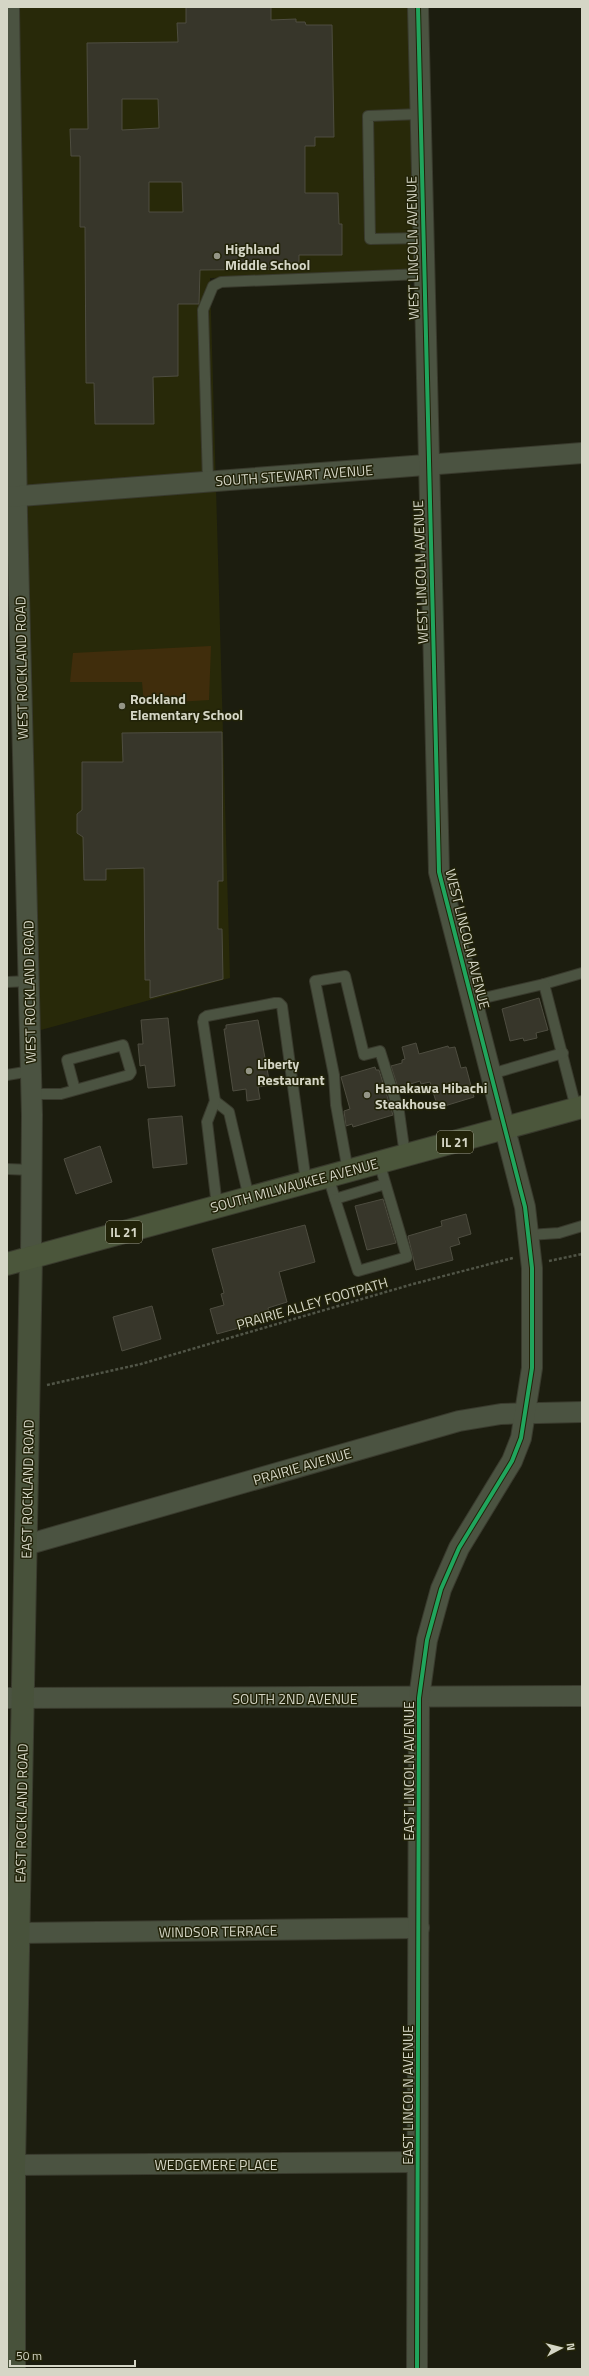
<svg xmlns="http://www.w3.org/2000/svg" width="589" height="2376" viewBox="0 0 589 2376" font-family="'Titillium Web',sans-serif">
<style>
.built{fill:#282909}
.green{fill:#402d0c}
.building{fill:#37362a;stroke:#4e4d40;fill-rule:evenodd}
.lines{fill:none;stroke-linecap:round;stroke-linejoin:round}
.lane-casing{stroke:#393a2d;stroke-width:12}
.street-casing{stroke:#393a2d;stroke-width:22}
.secondary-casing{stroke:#393a2d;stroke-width:24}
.primary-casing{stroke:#393a2d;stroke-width:24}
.path{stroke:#515547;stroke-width:2.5;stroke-dasharray:3 2;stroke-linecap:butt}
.lane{stroke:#4b5341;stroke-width:10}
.street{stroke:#4b5341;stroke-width:20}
.secondary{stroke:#48523b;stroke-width:22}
.primary{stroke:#4b563b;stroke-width:22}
.cycleway-casing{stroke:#222309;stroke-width:6}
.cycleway{stroke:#20a55d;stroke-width:4}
.poi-dot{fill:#949586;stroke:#222309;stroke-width:1.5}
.labels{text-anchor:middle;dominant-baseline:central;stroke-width:3;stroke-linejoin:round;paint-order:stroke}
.shield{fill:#222309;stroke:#9fa08d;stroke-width:1}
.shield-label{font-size:13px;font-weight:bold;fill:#d5d6c6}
.poi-label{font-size:14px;font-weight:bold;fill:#d5d6c6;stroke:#222309;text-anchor:start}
.street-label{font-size:14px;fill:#d5d6c6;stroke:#222309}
</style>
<rect width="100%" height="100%" fill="#1c1d0f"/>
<polygon class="built" points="7,7 418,7 423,274 210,278 230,978 30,1033"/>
<polygon class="green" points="211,646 209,700 144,704 142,682 70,682 73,653"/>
<g class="building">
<path d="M186 7H271V20L296 19V22H305L306 25H332L334 137H315V146H305V193H338L339 224H342V255H299V269L200 270 199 304H178V376L153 377 154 424H95L94 383H86L85 227H80V156H71L70 129H88L87 43 178 42 177 23H186ZM122 99H158L159 128 122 130ZM149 182H182L183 212H149Z"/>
<polygon points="222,732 223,881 218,881 218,929 222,929 223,979 150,998 150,980 145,980 144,868 106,869 106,880 84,880 83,837 77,833 77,814 82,810 82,762 123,762 122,733"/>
<polygon points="539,998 548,1030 536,1033 537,1038 524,1041 523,1038 510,1041 502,1009"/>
<polygon points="168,1018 175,1086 148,1088 145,1065 140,1066 138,1044 143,1044 141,1020"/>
<polygon points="258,1020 270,1085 258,1087 260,1099 247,1101 246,1089 233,1091 224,1029 226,1029 226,1025"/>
<polygon points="416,1043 419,1054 448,1046 449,1048 455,1047 461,1068 466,1067 474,1097 438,1108 430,1082 421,1084 420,1081 398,1088 391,1066 402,1063 402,1060 405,1059 402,1047"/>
<polygon points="375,1067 376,1070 379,1070 393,1115 353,1127 352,1124 346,1126 344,1111 350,1109 341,1077"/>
<polygon points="182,1116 187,1164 153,1168 148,1119"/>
<polygon points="100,1146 112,1182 76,1194 64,1159"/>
<polygon points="383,1199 396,1243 367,1250 355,1206"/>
<polygon points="466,1214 471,1234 458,1238 460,1244 450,1247 453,1260 416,1270 408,1236 442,1226 441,1221"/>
<polygon points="305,1225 315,1262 279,1272 287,1302 268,1308 271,1319 217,1334 210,1309 224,1305 221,1294 224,1293 212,1249"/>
<polygon points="152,1306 161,1339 122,1351 113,1317"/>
</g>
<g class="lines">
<g class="lane-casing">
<g id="lane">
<polyline points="420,114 368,116 370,239 422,238"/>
<polyline points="208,481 203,310 213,286 221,282 423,274"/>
<polyline points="7,982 29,981"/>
<polyline points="544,984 582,973"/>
<polyline points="471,1001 544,984 576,1108"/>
<polyline points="491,1074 563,1053"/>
<polyline points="7,1075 31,1071"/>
<polyline points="32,1094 61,1094 129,1075 131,1072 123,1045 67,1060 75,1090"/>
<polyline points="215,1101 229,1112 249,1198"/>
<polyline points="7,1169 32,1170"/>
<polyline points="348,1171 336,1105 334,1075 315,981 345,976 364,1055 380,1051 399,1112 405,1155"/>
<polyline points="328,1176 335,1199 385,1184"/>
<polyline points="335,1199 358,1271 407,1257 379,1162"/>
<polyline points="217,1206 207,1122 215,1101 203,1022 204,1018 207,1016 275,1003 279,1003 282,1006 306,1182"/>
<polyline points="529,1235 559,1233 582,1226"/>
</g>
</g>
<g class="street-casing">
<g id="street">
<polyline points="9,7 17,515 32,1115 31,1257"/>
<polyline points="7,497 582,453"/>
<polyline points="26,1545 459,1421 501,1414 582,1412"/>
<polyline points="7,1698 582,1696"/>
<polyline points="18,1933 419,1928"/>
<polyline points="14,2165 417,2162"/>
<polyline points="417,2369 419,1698 427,1640 441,1589 459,1548 512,1461 521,1438 532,1368 532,1268 525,1207 439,872 418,7"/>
</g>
</g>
<g class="secondary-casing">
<polyline id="secondary" points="14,2369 14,2165 31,1257"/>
</g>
<g class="primary-casing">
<polyline id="primary" points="7,1264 582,1107"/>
</g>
<g class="path">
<polyline points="549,1261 582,1254"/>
<polyline points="47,1385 141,1364 413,1284 513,1258"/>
</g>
<use href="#lane" class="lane"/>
<use href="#street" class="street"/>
<use href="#secondary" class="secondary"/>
<use href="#primary" class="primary"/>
<g class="cycleway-casing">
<polyline id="cycleway" points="417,2369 419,1698 427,1640 441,1589 459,1548 512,1461 521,1438 532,1368 532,1268 525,1207 439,872 418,7"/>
</g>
<use href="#cycleway" class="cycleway"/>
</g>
<g class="poi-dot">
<circle cx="217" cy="256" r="4"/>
<circle cx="122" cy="706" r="4"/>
<circle cx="249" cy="1071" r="4"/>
<circle cx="367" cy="1095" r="4"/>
</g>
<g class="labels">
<g class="shield">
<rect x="437" y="1131" width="36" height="22" rx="3"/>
<rect x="106" y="1221" width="36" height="22" rx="3"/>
</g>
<g class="shield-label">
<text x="455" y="1142">IL 21</text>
<text x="124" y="1232">IL 21</text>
</g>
<g class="poi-label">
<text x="225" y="248">Highland<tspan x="225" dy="16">Middle School</tspan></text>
<text x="130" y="698">Rockland<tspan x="130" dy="16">Elementary School</tspan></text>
<text x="257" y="1063">Liberty<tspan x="257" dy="16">Restaurant</tspan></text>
<text x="375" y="1087">Hanakawa Hibachi<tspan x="375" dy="16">Steakhouse</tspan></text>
</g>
<g class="street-label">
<text transform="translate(412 248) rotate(-91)">WEST LINCOLN AVENUE</text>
<text transform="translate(294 475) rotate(-4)">SOUTH STEWART AVENUE</text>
<text transform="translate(420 572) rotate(-92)">WEST LINCOLN AVENUE</text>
<text transform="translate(21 668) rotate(-91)">WEST ROCKLAND ROAD</text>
<text transform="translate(468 939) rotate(76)">WEST LINCOLN AVENUE</text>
<text transform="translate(29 992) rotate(-91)">WEST ROCKLAND ROAD</text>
<text transform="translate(294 1185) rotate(-15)">SOUTH MILWAUKEE AVENUE</text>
<text transform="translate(312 1303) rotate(-16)">PRAIRIE ALLEY FOOTPATH</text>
<text transform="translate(302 1466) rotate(-16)">PRAIRIE AVENUE</text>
<text transform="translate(27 1489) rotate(-89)">EAST ROCKLAND ROAD</text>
<text x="295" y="1698">SOUTH 2ND AVENUE</text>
<text transform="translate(408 1771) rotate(-90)">EAST LINCOLN AVENUE</text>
<text transform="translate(21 1813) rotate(-89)">EAST ROCKLAND ROAD</text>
<text transform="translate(218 1931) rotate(-1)">WINDSOR TERRACE</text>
<text transform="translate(407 2095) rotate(-90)">EAST LINCOLN AVENUE</text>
<text x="216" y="2164">WEDGEMERE PLACE</text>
</g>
</g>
<rect width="589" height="2376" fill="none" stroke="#d5d6c6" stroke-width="16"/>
<g transform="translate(561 2348) rotate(83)" stroke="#222309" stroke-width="3" paint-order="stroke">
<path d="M0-3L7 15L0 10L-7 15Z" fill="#d5d6c6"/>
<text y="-6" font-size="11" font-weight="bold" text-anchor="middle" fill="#d5d6c6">N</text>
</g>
<path d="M10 2360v6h125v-6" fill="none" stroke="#d5d6c6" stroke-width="2"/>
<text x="16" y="2360" font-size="12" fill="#d5d6c6" stroke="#222309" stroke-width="3" paint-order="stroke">50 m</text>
</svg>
